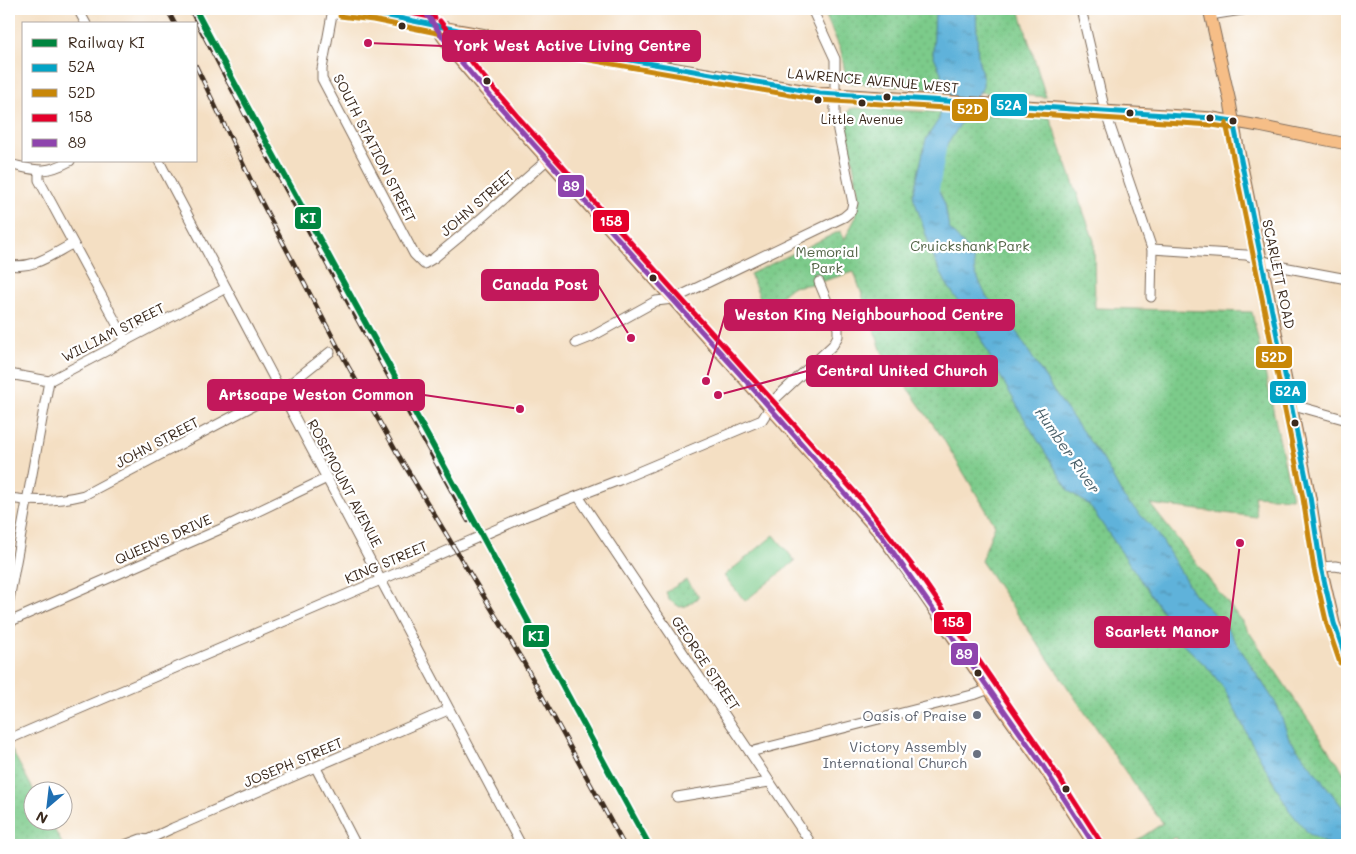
<svg xmlns="http://www.w3.org/2000/svg" width="1356" height="854" viewBox="0 0 1356 854" font-family="Mali,sans-serif">
<style>
.grass{fill:#7ccb8a;stroke:#5c7a54}
.park{fill:url(#park-dots);stroke:#5c7a54}
.water{fill:url(#water-ripples);stroke:#4d6e7c}
.lines{fill:none;stroke-linecap:round;stroke-linejoin:round}
.river{stroke:#5fb2da;stroke-width:16}
.minor-casing{stroke:#7c6958;stroke-width:11}
.major-casing{stroke:#7c6958;stroke-width:13}
.minor{stroke:#fff;stroke-width:9}
.major{stroke:#f6be87;stroke-width:11}
.rail-casing{stroke:#3b2a1e;stroke-width:4.5}
.rail{stroke:#fff;stroke-width:2.5;stroke-dasharray:8;stroke-linecap:butt}
.bus-1-casing{stroke:#fff;stroke-width:9}
.bus-2-casing{stroke:#fff;stroke-width:9}
.bus-3-casing{stroke:#fff;stroke-width:9}
.bus-4-casing{stroke:#fff;stroke-width:9}
.bus-1{stroke:#03a3c5;stroke-width:5}
.bus-2{stroke:#c88708;stroke-width:5}
.bus-3{stroke:#e4002b;stroke-width:5}
.bus-4{stroke:#8e44ad;stroke-width:5}
.rail-1-casing{stroke:#fff;stroke-width:10}
.rail-1{stroke:#00853f;stroke-width:6}
.bus-dot{fill:#3b2a1e;stroke:#fff;stroke-width:2}
.worship-dot{fill:#6b7280;stroke:#fff;stroke-width:2}
.labels{text-anchor:middle;dominant-baseline:central;stroke-width:4.5;stroke-linejoin:round;paint-order:stroke}
.bus-label{font-size:13px;fill:#3b2a1e;stroke:#fff}
.street-label{font-size:14px;fill:#3b2a1e;stroke:#fff}
.park-label{font-size:14px;fill:#526244;stroke:#fff}
.worship-label{font-size:14px;fill:#5b616d;stroke:#fff;text-anchor:end}
.water-label{font-size:15px;font-style:italic;fill:#496069;stroke:#fff}
.leader{fill:none;stroke:#c2185b;stroke-width:2}
.callout-dot{fill:#c2185b;stroke:#fff;stroke-width:2}
.callout{fill:#c2185b;stroke:#c2185b;stroke-width:2}
.callout-label{font-size:15px;text-anchor:middle;font-weight:bold;fill:#fff}
.line-badge{stroke:#fff;stroke-width:2}
.badge-label{font-size:14px;text-anchor:middle;font-weight:bold;fill:#fff}
</style>
<defs>
<pattern id="park-dots" width="8" height="8" patternUnits="userSpaceOnUse" patternTransform="scale(1.25)"><rect width="8" height="8" fill="#7ccb8a"/><path d="M2 2h.1M6 6h.1" fill="none" stroke="#6cae77" stroke-width="1.8" stroke-linecap="round"/></pattern>
<pattern id="water-ripples" width="26" height="14" patternUnits="userSpaceOnUse" patternTransform="scale(1.25)"><rect width="26" height="14" fill="#5fb2da"/><path d="M2 4q2-2 4 0t4 0M15 11q2-2 4 0t4 0" fill="none" stroke="#5091b0"/></pattern>
</defs>
<rect width="100%" height="100%" fill="#fff"/>
<filter id="ink" filterUnits="userSpaceOnUse"><feTurbulence type="fractalNoise" baseFrequency=".02" numOctaves="2"/><feDisplacementMap in="SourceGraphic" scale="10" xChannelSelector="R" yChannelSelector="G"/><feConvolveMatrix kernelMatrix="1 2 1 2 8 2 1 2 1" color-interpolation-filters="sRGB"/></filter>
<filter id="wash" filterUnits="userSpaceOnUse"><feTurbulence type="fractalNoise" baseFrequency=".0096" numOctaves="4" result="noise"/><feDisplacementMap in="SourceGraphic" scale="20" xChannelSelector="R" yChannelSelector="G"/><feGaussianBlur stdDeviation="1.12" result="paint"/><feColorMatrix in="noise" values="0 0 0 0 0 0 0 0 0 0 0 0 0 0 0 0 0 1.4 0 .05"/><feComposite in="paint" operator="in"/></filter>
<g filter="url(#wash)">
<rect width="100%" height="100%" fill="#f4dfc3"/>
<polygon class="grass" points="774,535 795,561 745,601 724,576"/>
<g class="park">
<polygon points="823,9 1019,9 1046,97 851,83 846,78 841,51"/>
<polygon points="855,108 1050,118 1094,241 1095,308 1252,312 1292,498 1254,496 1257,517 1150,504 1241,620 1347,777 1347,845 1182,845 1175,837 1163,845 1130,845 1163,823 1147,803 981,561 995,525 942,437 882,352 854,272 813,284 792,287 765,309 750,274 840,231 844,240 855,219 858,190 845,120 850,109"/>
<polygon points="686,580 699,597 686,606 680,607 669,600 666,592"/>
<polygon points="11,749 34,791 32,792 32,822 50,822 63,845 9,845 9,750"/>
</g>
<polygon class="water" points="935,9 976,9 978,58 983,79 983,87 933,168 932,176 945,204 949,228 973,255 975,272 986,296 1009,320 1054,392 1104,461 1124,498 1157,532 1194,594 1225,625 1239,647 1277,705 1289,738 1347,813 1347,845 1330,845 1309,834 1289,810 1248,736 1225,690 1209,669 1174,635 1169,621 1089,505 1069,491 1027,423 995,367 973,323 946,283 934,259 913,196 926,139 939,119 943,99 941,73 933,54"/>
<g class="lines">
<polyline class="river" points="931,200 931,188 939,143"/>
</g>
</g>
<g filter="url(#ink)">
<g class="lines">
<g class="minor-casing">
<g id="minor">
<polyline points="78,9 86,24"/>
<polyline points="333,9 322,69 322,79 414,254 424,264 434,258 469,229 547,160"/>
<polyline points="1081,9 1105,111 1152,249 1151,297"/>
<polyline points="1210,15 1248,9"/>
<polyline points="159,161 521,845"/>
<path d="M9 164C36 170 44 175 70 161"/>
<polyline points="39,171 39,180 126,341"/>
<polyline points="1152,249 1246,255 1283,267 1347,279"/>
<path d="M9 265C34 269 51 255 72 244"/>
<polyline points="576,343 591,337 656,301 673,299 684,294 844,217 851,211 853,203 835,116 835,59 812,9"/>
<polyline points="9,374 49,381 226,288"/>
<polyline points="1290,404 1347,420"/>
<polyline points="578,496 812,845"/>
<path d="M9 498C33 502 60 501 84 495L281 391 330 352"/>
<polyline points="1321,567 1335,566 1347,568"/>
<polyline points="9,600 49,381"/>
<polyline points="9,622 223,528 327,478"/>
<polyline points="9,739 390,576 529,515 619,480 762,420 776,398 833,345 838,336 838,328 819,282"/>
<polyline points="750,752 976,694 989,689"/>
<polyline points="316,768 356,845"/>
<polyline points="677,797 769,782"/>
<polyline points="125,845 141,839 147,840"/>
<polyline points="141,845 147,840 173,828 448,710"/>
</g>
</g>
<g class="major-casing">
<g id="major">
<polyline points="341,9 374,13 458,30 683,70 820,93 1213,118 1259,126 1347,144"/>
<polyline points="423,9 457,57 485,90 780,419 881,535 907,570 994,697 1043,766 1094,845"/>
<polyline points="1209,9 1230,102 1237,142 1310,497 1321,567 1334,623 1347,661"/>
</g>
</g>
<use href="#minor" class="minor"/>
<use href="#major" class="major"/>
<g class="rail-casing">
<g id="rail">
<polyline points="167,9 175,24"/>
<polyline points="190,9 252,128 468,521"/>
<polyline points="196,66 261,201 348,366 396,451 524,663 624,845"/>
</g>
</g>
<use href="#rail" class="rail"/>
<g class="bus-1-casing">
<g id="bus-1">
<polyline points="341,9 374,13 458,30 820,93 1213,118 1233,121"/>
<polyline points="1233,121 1310,497 1321,567 1334,623 1347,661"/>
</g>
</g>
<g class="bus-2-casing">
<g id="bus-2">
<polyline points="340,16 373,20 457,37 819,100 1212,125 1232,128"/>
<polyline points="1226,123 1303,498 1314,569 1327,625 1340,663"/>
</g>
</g>
<g class="bus-3-casing">
<g id="bus-3">
<polyline points="391,9 435,18"/>
<polyline points="440,21 478,70 518,117 861,499 921,577 1049,762 1100,841"/>
</g>
</g>
<g class="bus-4-casing">
<polyline id="bus-4" points="423,9 457,57 485,90 780,419 881,535 1043,766 1094,845"/>
</g>
<use href="#bus-1" class="bus-1"/>
<use href="#bus-2" class="bus-2"/>
<use href="#bus-3" class="bus-3"/>
<use href="#bus-4" class="bus-4"/>
<g class="rail-1-casing">
<path id="rail-1" d="M195 9C285 179 380 348 472 517 531 626 589 736 649 845"/>
</g>
<use href="#rail-1" class="rail-1"/>
</g>
</g>
<g class="bus-dot">
<circle cx="402" cy="26" r="4.5"/>
<circle cx="487" cy="81" r="4.5"/>
<circle cx="887" cy="97" r="4.5"/>
<circle cx="818" cy="100" r="4.5"/>
<circle cx="862" cy="103" r="4.5"/>
<circle cx="1130" cy="113" r="4.5"/>
<circle cx="1210" cy="118" r="4.5"/>
<circle cx="1233" cy="121" r="4.5"/>
<circle cx="653" cy="278" r="4.5"/>
<circle cx="1295" cy="423" r="4.5"/>
<circle cx="978" cy="673" r="4.5"/>
<circle cx="1066" cy="789" r="4.5"/>
</g>
<g class="worship-dot">
<circle cx="977" cy="715" r="5"/>
<circle cx="977" cy="754" r="5"/>
</g>
<g class="labels">
<g class="bus-label">
<text x="862" y="118">Little Avenue</text>
</g>
<g class="street-label">
<text transform="translate(873 80) rotate(5)">LAWRENCE AVENUE WEST</text>
<text transform="translate(375 148) rotate(63)">SOUTH STATION STREET</text>
<text transform="translate(477 203) rotate(-41)">JOHN STREET</text>
<text transform="translate(1279 274) rotate(78)">SCARLETT ROAD</text>
<text transform="translate(113 332) rotate(-27)">WILLIAM STREET</text>
<text transform="translate(157 442) rotate(-28)">JOHN STREET</text>
<text transform="translate(345 483) rotate(62)">ROSEMOUNT AVENUE</text>
<text transform="translate(163 539) rotate(-24)">QUEEN'S DRIVE</text>
<text transform="translate(386 562) rotate(-23)">KING STREET</text>
<text transform="translate(706 663) rotate(56)">GEORGE STREET</text>
<text transform="translate(293 762) rotate(-23)">JOSEPH STREET</text>
</g>
<g class="park-label">
<text x="970" y="245">Cruickshank Park</text>
<text x="827" y="251">Memorial<tspan x="827" dy="16">Park</tspan></text>
</g>
<g class="worship-label">
<text x="967" y="715">Oasis of Praise</text>
<text x="967" y="746">Victory Assembly<tspan x="967" dy="16">International Church</tspan></text>
</g>
<g class="water-label">
<text transform="translate(1068 450) rotate(55)">Humber River</text>
</g>
</g>
<path class="leader" d="M368 43L443 46M631 338L598 285M706 381L725 315M718 395L807 371M520 409L424 395M1240 543L1229 632"/>
<g class="callout-dot">
<circle cx="368" cy="43" r="5"/>
<circle cx="631" cy="338" r="5"/>
<circle cx="706" cy="381" r="5"/>
<circle cx="718" cy="395" r="5"/>
<circle cx="520" cy="409" r="5"/>
<circle cx="1240" cy="543" r="5"/>
</g>
<g class="callout">
<rect x="443" y="31" width="257" height="30" rx="5"/>
<rect x="482" y="270" width="116" height="30" rx="5"/>
<rect x="725" y="300" width="289" height="30" rx="5"/>
<rect x="807" y="356" width="190" height="30" rx="5"/>
<rect x="208" y="380" width="216" height="30" rx="5"/>
<rect x="1095" y="617" width="134" height="30" rx="5"/>
</g>
<g class="callout-label">
<text x="572" y="51">York West Active Living Centre</text>
<text x="540" y="290">Canada Post</text>
<text x="869" y="320">Weston King Neighbourhood Centre</text>
<text x="902" y="376">Central United Church</text>
<text x="316" y="400">Artscape Weston Common</text>
<text x="1162" y="637">Scarlett Manor</text>
</g>
<g class="line-badge">
<rect x="990" y="93" width="38" height="24" rx="5" fill="#03a3c5"/>
<rect x="951" y="98" width="38" height="24" rx="5" fill="#c88708"/>
<rect x="557" y="174" width="28" height="24" rx="5" fill="#8e44ad"/>
<rect x="294" y="206" width="28" height="24" rx="5" fill="#00853f"/>
<rect x="592" y="209" width="38" height="24" rx="5" fill="#e4002b"/>
<rect x="1255" y="345" width="38" height="24" rx="5" fill="#c88708"/>
<rect x="1269" y="380" width="38" height="24" rx="5" fill="#03a3c5"/>
<rect x="933" y="611" width="39" height="24" rx="5" fill="#e4002b"/>
<rect x="522" y="624" width="28" height="24" rx="5" fill="#00853f"/>
<rect x="950" y="642" width="29" height="24" rx="5" fill="#8e44ad"/>
</g>
<g class="badge-label">
<text x="1009" y="110">52A</text>
<text x="970" y="114">52D</text>
<text x="571" y="191">89</text>
<text x="308" y="223">KI</text>
<text x="611" y="226">158</text>
<text x="1274" y="362">52D</text>
<text x="1288" y="396">52A</text>
<text x="953" y="627">158</text>
<text x="536" y="641">KI</text>
<text x="964" y="659">89</text>
</g>
<rect width="1356" height="854" fill="none" stroke="#fff" stroke-width="30"/>
<rect x="22" y="22" width="175" height="140" fill="#ffffff" stroke="#b1aaa5"/>
<rect x="32" y="39" width="25" height="8" fill="#00853f" stroke="#b1aaa5"/>
<text x="68" y="48" font-size="15" fill="#3b2a1e">Railway KI</text>
<rect x="32" y="64" width="25" height="8" fill="#03a3c5" stroke="#b1aaa5"/>
<text x="68" y="72" font-size="15" fill="#3b2a1e">52A</text>
<rect x="32" y="89" width="25" height="8" fill="#c88708" stroke="#b1aaa5"/>
<text x="68" y="98" font-size="15" fill="#3b2a1e">52D</text>
<rect x="32" y="114" width="25" height="8" fill="#e4002b" stroke="#b1aaa5"/>
<text x="68" y="122" font-size="15" fill="#3b2a1e">158</text>
<rect x="32" y="139" width="25" height="8" fill="#8e44ad" stroke="#b1aaa5"/>
<text x="68" y="148" font-size="15" fill="#3b2a1e">89</text>
<g transform="translate(48 806) rotate(208)"><circle r="24" fill="#ffffff" stroke="#b1aaa5"/>
<path d="M0-4L9 19L0 12L-9 19Z" fill="#1f6fb2"/>
<text y="-8" font-size="14" font-weight="bold" text-anchor="middle" fill="#3b2a1e">N</text>
</g>
</svg>
